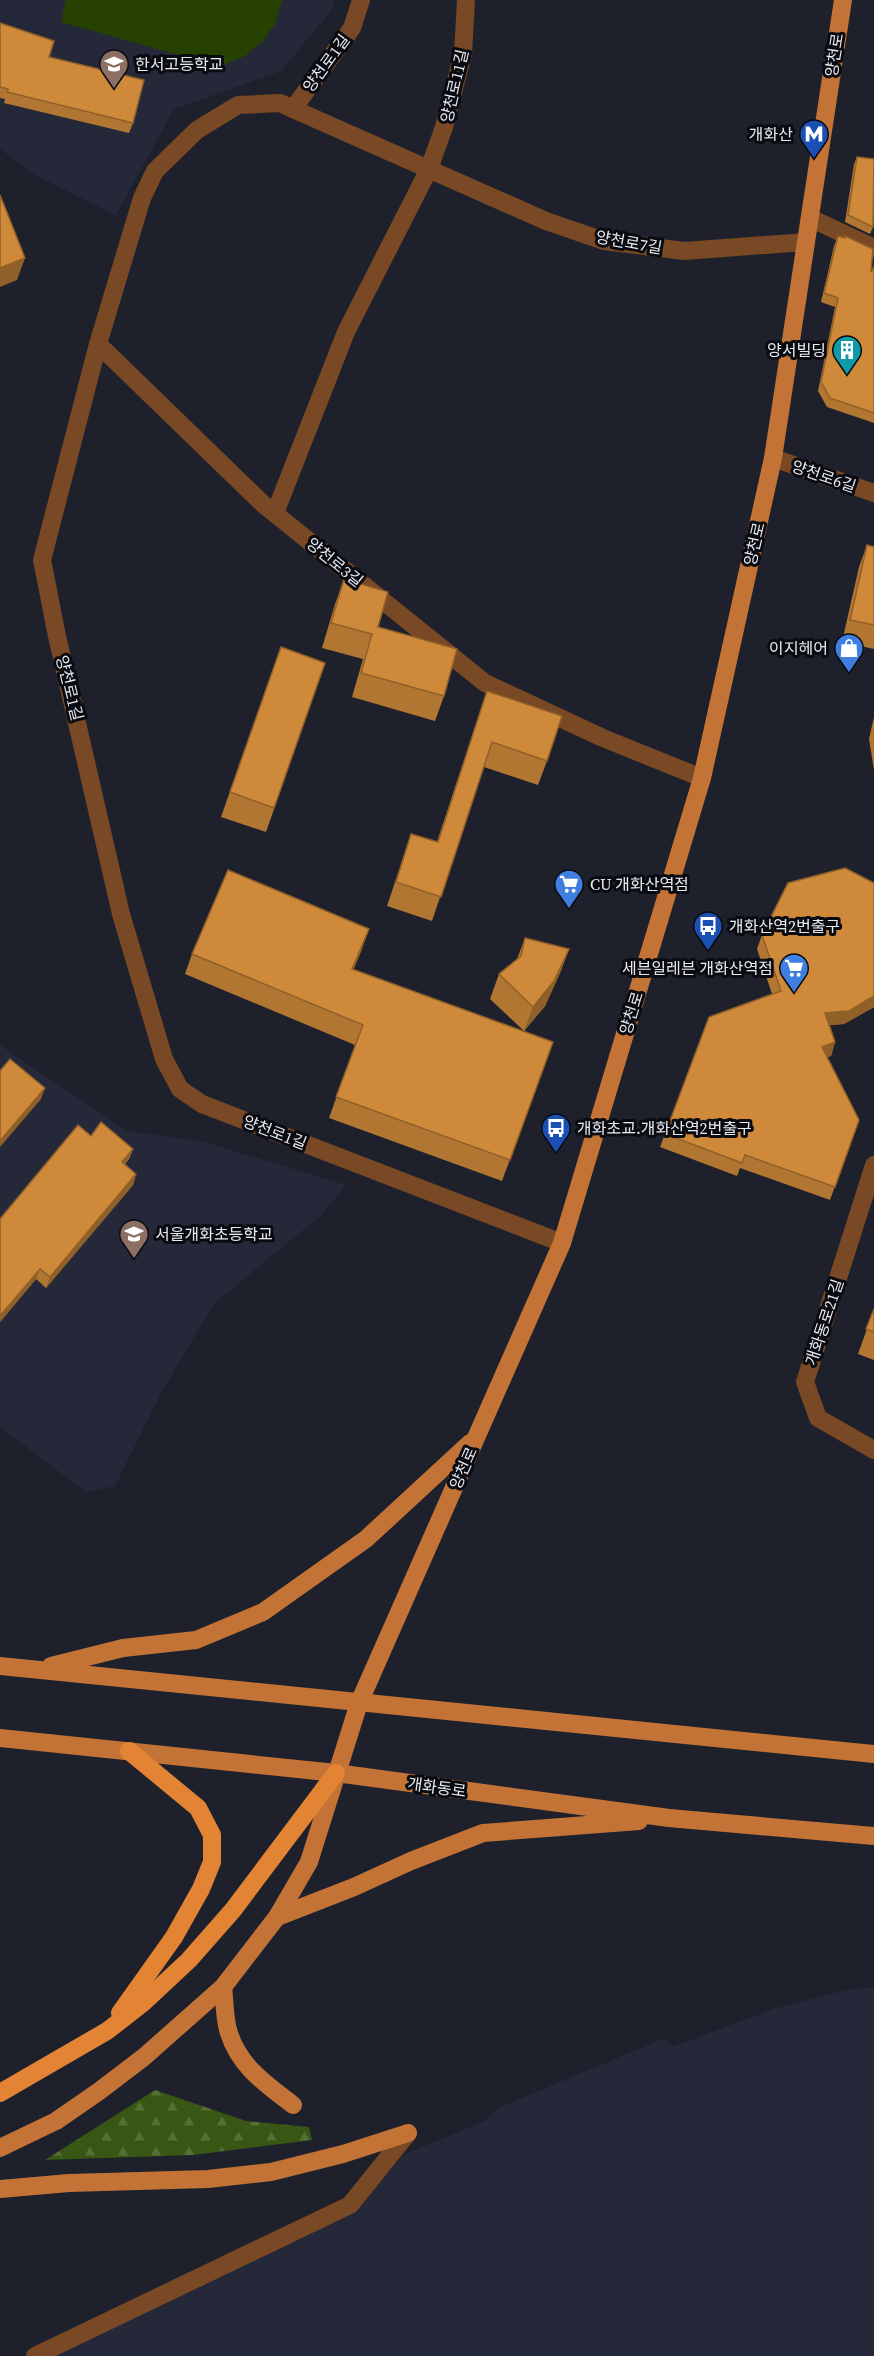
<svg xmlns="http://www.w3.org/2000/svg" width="874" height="2356" viewBox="0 0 874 2356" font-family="'Source Serif 4','Noto Sans KR',serif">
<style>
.built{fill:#242839}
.green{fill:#264100}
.forest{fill:url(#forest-firs)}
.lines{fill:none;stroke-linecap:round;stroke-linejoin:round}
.minor{stroke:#794824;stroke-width:18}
.major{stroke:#c37335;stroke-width:18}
.highway{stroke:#e38334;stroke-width:18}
.wall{fill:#b17632}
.shaded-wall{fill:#906029}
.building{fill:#ce893a;stroke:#906029;stroke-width:1.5}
.labels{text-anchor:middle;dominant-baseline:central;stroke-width:6;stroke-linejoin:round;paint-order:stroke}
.street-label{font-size:16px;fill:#e8eaf2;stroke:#090b10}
.poi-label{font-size:16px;fill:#e8eaf2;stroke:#090b10;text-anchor:start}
</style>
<defs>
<pattern id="forest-firs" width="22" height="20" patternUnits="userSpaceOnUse" patternTransform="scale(1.5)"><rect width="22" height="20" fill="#385714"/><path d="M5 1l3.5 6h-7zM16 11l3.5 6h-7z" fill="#556f37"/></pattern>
</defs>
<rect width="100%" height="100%" fill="#1e212c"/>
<g class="built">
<polygon points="0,0 334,0 331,11 281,71 174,109 116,215 35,175 0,149"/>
<polygon points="0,1045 126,1131 201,1141 346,1185 321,1215 214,1304 162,1391 115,1486 86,1492 0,1427"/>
<polygon points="864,1988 874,1988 874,2356 38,2356 356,2210 403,2155 485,2121 500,2107 665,2038 672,2047 776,2008 843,1991"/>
</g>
<polygon class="green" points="66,0 282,0 275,24 263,41 245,56 226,64 207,63 61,22"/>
<polygon class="forest" points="155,2090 246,2121 309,2127 312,2140 193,2155 45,2160"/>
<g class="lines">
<g class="minor">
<polyline points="361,0 352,28 293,109 280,103 238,105 197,130 155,171 142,198 98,344 42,560 57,636 121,914 164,1059 180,1089 202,1104 562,1243"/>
<polyline points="293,109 546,221 604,241 684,251 806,242"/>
<polyline points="810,218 874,248"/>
<polyline points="98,344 263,504 485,683 603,738 702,778"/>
<polyline points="773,458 874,493"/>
<polyline points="275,513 346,332 429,169 444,127 463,54 466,0"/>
<polyline points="874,1165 805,1382 818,1418 874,1450"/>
<polyline points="35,2356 350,2205 408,2133"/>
</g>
<g class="major">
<polyline points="0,1666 874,1754"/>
<polyline points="51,1666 123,1648 196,1640 263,1612 366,1539 470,1443"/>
<polyline points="0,1738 336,1773 669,1818 874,1836"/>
<polyline points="277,1917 354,1887 411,1861 483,1833 639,1821"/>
<path d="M223 1987C225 2001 224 2019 229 2033 239 2066 266 2084 293 2105"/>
<polyline points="0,2148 56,2121 98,2092 144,2057 223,1987 277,1917 309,1862 359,1703 562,1243 702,778 773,458 843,0"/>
<polyline points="0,2189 69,2183 208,2179 271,2172 343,2154 408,2133"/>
</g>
<g class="highway">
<polyline points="120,2013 174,1937 201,1889 212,1862 212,1835 198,1808 129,1751"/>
<polyline points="0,2093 107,2031 143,2003 189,1960 233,1910 336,1773"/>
</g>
</g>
<g class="wall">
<polygon points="0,23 49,57 133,123 129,133 4,103 5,99 0,98"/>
<polygon points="857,157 873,227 870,234 845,222 854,164"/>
<polygon points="838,236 871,272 874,267 874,423 827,407 818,391 835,307 821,302 834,246"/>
<polygon points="867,545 874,547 874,649 842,642 859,567"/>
<polygon points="344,579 378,627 444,696 435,721 352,697 363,659 322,648 335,604"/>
<polygon points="325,663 266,832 221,817 272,672"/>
<polygon points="487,691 547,761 538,785 484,767 432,921 387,906 411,834 437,842"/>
<polygon points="874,717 874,770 869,739"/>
<polygon points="874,883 874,1007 844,1024 830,1025 835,1042 831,1056 827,1057 859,1120 830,1200 740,1168 737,1176 660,1147 709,1017 772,994 757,949 762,935"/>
<polygon points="525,938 569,949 560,973 545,1006 524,1031 490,999 499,974 517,959"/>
<polygon points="362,949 353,970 553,1042 502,1181 329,1118 355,1045 185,974 192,954"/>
<polygon points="91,1136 133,1149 129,1159 125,1164 136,1174 133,1185 46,1288 36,1279 0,1322"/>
<polygon points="874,1309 874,1360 858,1354"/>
</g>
<g class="shaded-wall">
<polygon points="25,258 17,280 0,287 0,268"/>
<polygon points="369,929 362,949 345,990 352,969"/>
<polygon points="569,949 560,973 545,1006 524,1031 533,1007"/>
<polygon points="874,996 874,1007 844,1024 820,1026 825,1013"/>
<polygon points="835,1042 831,1056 817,1060 822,1047"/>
<polygon points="45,1088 41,1099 0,1147 0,1141"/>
<polygon points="133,1149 129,1159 118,1172 122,1162"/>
<polygon points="136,1174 133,1185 46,1288 50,1277"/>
<polygon points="40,1269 36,1279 0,1322 0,1316"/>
</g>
<g class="building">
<polygon points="0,23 54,41 49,57 144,80 133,123 7,92 8,89 0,87"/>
<polygon points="857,157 874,159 873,227 848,215"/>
<polygon points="0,195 25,258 0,268"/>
<polygon points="838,236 845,238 845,236 873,249 871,272 874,267 874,413 830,398 821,382 838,298 824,293"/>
<polygon points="867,545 874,547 874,625 850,620"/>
<polygon points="344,579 388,592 378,627 457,649 444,696 361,673 372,634 331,623"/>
<polygon points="281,647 325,663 274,808 230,792"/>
<polygon points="487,691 562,716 547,761 492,742 441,897 396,882 411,834 438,842"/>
<polygon points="845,868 874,883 874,996 849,1011 825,1013 835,1042 822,1047 859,1120 835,1187 745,1155 742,1163 665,1134 709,1017 781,991 762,935 788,883"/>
<polygon points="228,870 369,929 352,969 553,1042 510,1160 336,1097 363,1025 192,954"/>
<polygon points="525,938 569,949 554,981 533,1007 499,974 521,956"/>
<polygon points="10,1059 45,1088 0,1141 0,1071"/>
<polygon points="101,1122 133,1149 122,1162 136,1174 50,1277 40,1269 0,1316 0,1219 78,1125 91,1136"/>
<polygon points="874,1309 874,1332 866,1329"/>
</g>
<defs>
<g id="school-pin" transform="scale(1.5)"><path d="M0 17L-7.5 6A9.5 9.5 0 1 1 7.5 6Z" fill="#8d6e63" stroke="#090b10"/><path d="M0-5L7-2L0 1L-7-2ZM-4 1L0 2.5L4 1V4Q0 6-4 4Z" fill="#fff"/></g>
<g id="metro-pin" transform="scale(1.5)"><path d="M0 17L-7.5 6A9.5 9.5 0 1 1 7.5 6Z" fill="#1a4fb4" stroke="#090b10"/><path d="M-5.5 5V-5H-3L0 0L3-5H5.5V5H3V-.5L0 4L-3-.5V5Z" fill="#fff"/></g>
<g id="building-pin" transform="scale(1.5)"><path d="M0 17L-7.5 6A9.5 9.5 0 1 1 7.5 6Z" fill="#0f9aa8" stroke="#090b10"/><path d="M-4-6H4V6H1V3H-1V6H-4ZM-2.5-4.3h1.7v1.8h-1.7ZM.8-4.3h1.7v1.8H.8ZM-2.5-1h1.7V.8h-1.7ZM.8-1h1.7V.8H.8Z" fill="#fff"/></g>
<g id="shop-pin" transform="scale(1.5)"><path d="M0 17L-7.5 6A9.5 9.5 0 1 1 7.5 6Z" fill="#3f7fe0" stroke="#090b10"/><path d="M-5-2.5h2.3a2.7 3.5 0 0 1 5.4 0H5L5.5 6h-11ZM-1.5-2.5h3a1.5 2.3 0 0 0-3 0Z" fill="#fff"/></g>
<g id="supermarket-pin" transform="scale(1.5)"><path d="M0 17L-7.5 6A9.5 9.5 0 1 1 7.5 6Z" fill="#3f7fe0" stroke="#090b10"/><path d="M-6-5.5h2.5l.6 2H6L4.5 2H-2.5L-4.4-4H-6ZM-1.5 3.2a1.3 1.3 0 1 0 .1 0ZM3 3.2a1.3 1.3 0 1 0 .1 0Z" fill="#fff"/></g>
<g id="bus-pin" transform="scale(1.5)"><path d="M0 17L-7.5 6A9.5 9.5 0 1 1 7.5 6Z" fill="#1a4fb4" stroke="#090b10"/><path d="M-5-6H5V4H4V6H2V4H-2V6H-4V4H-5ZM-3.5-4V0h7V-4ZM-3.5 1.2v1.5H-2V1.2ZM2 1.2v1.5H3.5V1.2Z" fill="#fff"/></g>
</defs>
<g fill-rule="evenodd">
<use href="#school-pin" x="114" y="64"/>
<use href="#metro-pin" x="814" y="134"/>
<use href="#building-pin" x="847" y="350"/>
<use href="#shop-pin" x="849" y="648"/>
<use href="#supermarket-pin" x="569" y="884"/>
<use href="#bus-pin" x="708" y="926"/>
<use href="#supermarket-pin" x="794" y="968"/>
<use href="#bus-pin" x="556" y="1128"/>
<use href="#school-pin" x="134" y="1234"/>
</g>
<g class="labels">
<g class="street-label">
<text transform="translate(834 55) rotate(-81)">양천로</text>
<text transform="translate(326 63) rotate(-54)">양천로1길</text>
<text transform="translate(454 86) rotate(-77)">양천로11길</text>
<text transform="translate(629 242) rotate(10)">양천로7길</text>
<text transform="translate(824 476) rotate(19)">양천로6길</text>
<text transform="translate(754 544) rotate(-77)">양천로</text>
<text transform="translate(335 562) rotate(39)">양천로3길</text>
<text transform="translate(70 688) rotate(76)">양천로1길</text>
<text transform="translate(631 1013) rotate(-73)">양천로</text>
<text transform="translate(275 1132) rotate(21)">양천로1길</text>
<text transform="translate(824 1322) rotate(-72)">개화동로21길</text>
<text transform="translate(463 1468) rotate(-66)">양천로</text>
<text transform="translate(437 1787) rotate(8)">개화동로</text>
</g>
<g class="poi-label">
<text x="135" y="64">한서고등학교</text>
<text x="793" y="134" text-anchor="end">개화산</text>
<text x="826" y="350" text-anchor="end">양서빌딩</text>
<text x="828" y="648" text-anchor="end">이지헤어</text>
<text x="590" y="884">CU 개화산역점</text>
<text x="729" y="926">개화산역2번출구</text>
<text x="773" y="968" text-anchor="end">세븐일레븐 개화산역점</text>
<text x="577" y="1128">개화초교.개화산역2번출구</text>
<text x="155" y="1234">서울개화초등학교</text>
</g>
</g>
</svg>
